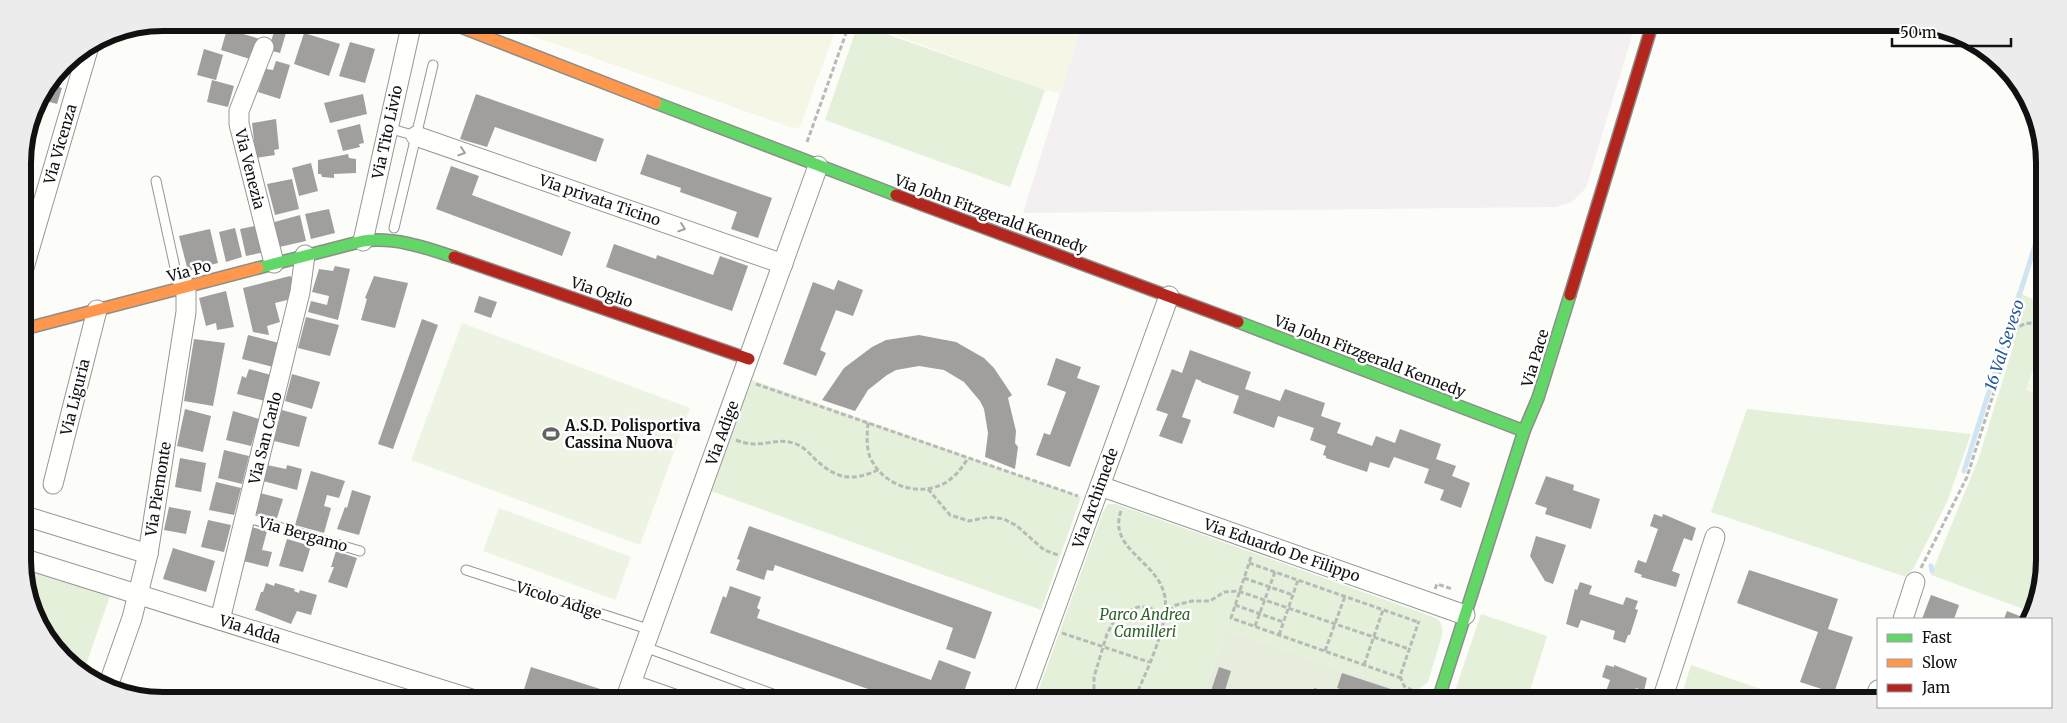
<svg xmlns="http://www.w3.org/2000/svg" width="2067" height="723" viewBox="0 0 2067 723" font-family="Merriweather,serif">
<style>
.industrial{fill:#f4f0f2}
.farmland{fill:#f6f6e6}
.green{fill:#e4f0da}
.cemetery{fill:#e7eddd}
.pitch{fill:#eef4e4}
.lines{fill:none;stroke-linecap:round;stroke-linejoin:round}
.stream{stroke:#d1e4f2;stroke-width:5}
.building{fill:#a09f9d}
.lane-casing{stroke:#979795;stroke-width:11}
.street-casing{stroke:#979795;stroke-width:21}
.fast-casing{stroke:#8d8d8c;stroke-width:14}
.slow-casing{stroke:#8d8d8c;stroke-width:14}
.jam-casing{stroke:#8d8d8c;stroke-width:14}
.path{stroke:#b9b9b8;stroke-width:3;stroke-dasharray:5 2.5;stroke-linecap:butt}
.lane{stroke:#fffffe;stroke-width:9}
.street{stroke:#fffffe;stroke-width:19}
.fast{stroke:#63d668;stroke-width:11}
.slow{stroke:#ff974d;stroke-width:11}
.jam{stroke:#b3261e;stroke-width:11}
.oneway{stroke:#a0a09f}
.labels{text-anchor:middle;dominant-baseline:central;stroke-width:5;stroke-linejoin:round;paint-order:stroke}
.street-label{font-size:15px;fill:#111;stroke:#fff}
.poi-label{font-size:15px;font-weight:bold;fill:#111;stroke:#fff;text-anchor:start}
.park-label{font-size:15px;font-style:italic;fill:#2d6327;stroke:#fff}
.water-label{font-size:16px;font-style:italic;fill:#265a97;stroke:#fff}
.rim{fill:none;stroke:#111;stroke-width:6}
</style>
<rect width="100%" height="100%" fill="#fcfcf8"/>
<polygon class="industrial" points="1082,23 1636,23 1586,188 1572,202 1556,207 1023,213"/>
<g class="farmland">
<polygon points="859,22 1082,23 1060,93 1045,90"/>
<polygon points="495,23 838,23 800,127 793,128"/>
<polygon points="2040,353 2044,355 2044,398 2026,391"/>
</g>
<g class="green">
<polygon points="858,24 1045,90 1010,187 825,120"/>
<polygon points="2017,292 2044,304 2044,355 2039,353 2026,390 2044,398 2044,560 2037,605 2032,612 1931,575 1978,460 2014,344 2001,339"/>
<polygon points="752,380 1081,497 1041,610 711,491"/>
<polygon points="1747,409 1971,434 1947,502 1913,569 1906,577 1711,512"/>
<path d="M1108 504H1116L1436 618C1442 623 1443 627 1442 635L1428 682 1414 693 1225 629 1202 700H1035L1103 512Z"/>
<polygon points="34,571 110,596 84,670 57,652 28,592"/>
<polygon points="1481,614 1547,636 1527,700 1452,700"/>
<polygon points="1691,665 1792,700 1680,700"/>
</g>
<polygon class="cemetery" points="1225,629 1414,693 1412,700 1202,700"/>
<g class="pitch">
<polygon points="462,323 690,408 640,545 411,460"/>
<polygon points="499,508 631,557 615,600 483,551"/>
</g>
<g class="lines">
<g class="stream">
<polyline points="1964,471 2043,220"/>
<polyline points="1931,566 1932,571"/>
</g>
</g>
<g class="building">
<polygon points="244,22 277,22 275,29 259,25 256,32 242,28"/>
<polygon points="227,29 260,39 253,60 221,50"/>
<polygon points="275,29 286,33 280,53 268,50"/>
<polygon points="304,33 340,44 329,76 294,64"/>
<polygon points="350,42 375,49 365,83 339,76"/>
<polygon points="204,49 223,55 216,80 197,75"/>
<polygon points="276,61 290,65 280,99 258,92 266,69 273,70"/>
<polygon points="212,80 234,86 228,107 207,102"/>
<polygon points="50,84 62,88 57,104 39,99"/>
<polygon points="363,94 367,114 330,123 324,103"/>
<polygon points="476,94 604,139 596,162 495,127 487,147 460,139"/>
<polygon points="276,119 279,149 274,150 275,155 256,158 252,123"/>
<polygon points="360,124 364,143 359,144 360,147 343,151 337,130"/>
<polygon points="348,154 349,158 356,159 356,173 334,174 334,178 322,177 321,174 318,174 318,160"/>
<polygon points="647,154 772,198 758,238 731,229 737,212 680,192 681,188 640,174"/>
<polygon points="311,163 318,191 299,196 292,168"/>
<polygon points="451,166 479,176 472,195 571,232 562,256 436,209"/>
<polygon points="292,179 299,209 275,215 267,184"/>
<polygon points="329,209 335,233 311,239 305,214"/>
<polygon points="300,215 306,241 275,248 271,223"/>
<polygon points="259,225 265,252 246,256 240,229"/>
<polygon points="235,228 242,257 226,262 219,232"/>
<polygon points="210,229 218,263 188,271 179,236"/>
<polygon points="614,244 656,259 657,255 713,275 720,256 748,266 732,311 606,267"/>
<polygon points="335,266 350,269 338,320 308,312 311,301 327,305 329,296 312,292 319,269 333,271"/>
<polygon points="290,276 295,281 291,299 275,303 280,322 267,326 269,335 253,332 243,288"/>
<polygon points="374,276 408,283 395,328 361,320 367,299 365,298"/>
<polygon points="838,280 863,290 853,316 836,310 820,350 826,353 816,376 783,364 813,282 834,290"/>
<polygon points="226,291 234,327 217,330 216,323 206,326 199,298"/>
<polygon points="479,296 497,302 491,318 474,312"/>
<polygon points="306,317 339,325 330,356 298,348"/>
<polygon points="422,319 438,325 393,449 378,444"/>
<polygon points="248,335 279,343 273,367 242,359"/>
<polygon points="919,335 956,342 984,358 994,368 1012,395 1008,398 1016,431 1015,443 1018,447 1015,469 985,457 988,433 984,409 980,401 964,382 944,370 919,366 896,370 887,375 868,390 855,411 822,400 844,368 872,347 886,340"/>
<polygon points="194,339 225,343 213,406 184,401"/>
<polygon points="1190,350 1251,372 1245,389 1280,401 1285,389 1325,403 1321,416 1341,423 1337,433 1372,446 1376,436 1395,443 1400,429 1441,444 1436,459 1456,466 1452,476 1470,483 1461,508 1440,500 1444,490 1424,483 1429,469 1394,457 1389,468 1370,462 1367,472 1326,458 1326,456 1323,455 1326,446 1310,440 1314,428 1278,416 1274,428 1233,413 1239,396 1201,382 1201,381 1196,379 1182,417 1191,420 1182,444 1159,436 1168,414 1156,410 1172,369 1182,373"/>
<polygon points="1056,358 1081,367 1077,378 1100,386 1070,467 1036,455 1044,433 1050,435 1066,392 1047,385"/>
<polygon points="249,369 271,375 265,401 237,394 242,376 246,378"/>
<polygon points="292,374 320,382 312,409 285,401"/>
<polygon points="185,409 211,416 203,452 177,446"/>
<polygon points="282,410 307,417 299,447 274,441"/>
<polygon points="233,411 259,419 251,446 226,440"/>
<polygon points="224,450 249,456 242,484 218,478"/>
<polygon points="180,458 206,463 201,492 175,487"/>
<polygon points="267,465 286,469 287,465 302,469 297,490 263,481"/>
<polygon points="311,471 345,481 339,498 327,495 324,506 331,508 324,533 295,525"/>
<polygon points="1546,476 1574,485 1573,490 1600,499 1591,529 1545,514 1547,508 1535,504"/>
<polygon points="216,482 241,488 234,515 209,510"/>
<polygon points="352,490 371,496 359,535 337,529 345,507 347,508"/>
<polygon points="260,493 283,499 277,518 255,514"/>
<polygon points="169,507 191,511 186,534 164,530"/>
<polygon points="1654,514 1662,517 1663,514 1696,528 1692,541 1684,538 1672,571 1680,574 1676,587 1641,577 1642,575 1634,572 1638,560 1646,563 1658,529 1650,526"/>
<polygon points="208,520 231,525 224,552 201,547"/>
<polygon points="749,526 992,612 975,659 946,649 953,628 775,565 773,571 767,570 764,580 736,570 740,560 737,559"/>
<polygon points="251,527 267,531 262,550 272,552 268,567 243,561"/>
<polygon points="1536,536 1566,545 1553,584 1545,581 1530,556"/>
<polygon points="287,539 311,546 303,572 279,566"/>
<polygon points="173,548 215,561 206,592 163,579"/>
<polygon points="336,551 357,558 347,588 328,582 334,567 331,567"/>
<polygon points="1749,570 1838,599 1828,629 1853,637 1834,693 1800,682 1818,632 1737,603"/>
<polygon points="1580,582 1592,586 1589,594 1623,605 1626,597 1638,601 1635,609 1638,610 1630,635 1628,635 1625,643 1613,639 1615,631 1581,620 1578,628 1566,624 1575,589 1577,590"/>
<polygon points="266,583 274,586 275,583 295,589 294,591 299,593 300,590 317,595 311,615 297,611 291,624 255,610 261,592 263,592"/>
<polygon points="730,586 761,597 757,608 760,610 757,618 931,680 939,660 971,672 961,700 899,700 710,633 723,596 726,598"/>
<polygon points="1931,595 1959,605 1954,619 1922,619"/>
<polygon points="2007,611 2027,619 2004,619"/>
<polygon points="1606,665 1614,667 1614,665 1647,678 1644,691 1636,688 1632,700 1603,700 1610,680 1602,677"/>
<polygon points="531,667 616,694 614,700 521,699"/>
<polygon points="1219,667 1231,671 1222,700 1208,700"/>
<polygon points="1342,673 1415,697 1414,700 1375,700 1337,688"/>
</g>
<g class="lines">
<g class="lane-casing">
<g id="lane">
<polyline points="388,128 416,136"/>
<polyline points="156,181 179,286"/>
<polyline points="394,228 433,65"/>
<polyline points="245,517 360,551"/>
<polyline points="466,570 651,630"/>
<polyline points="653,650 789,700"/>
</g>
</g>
<g class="street-casing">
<g id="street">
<polyline points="264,47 239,111 239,124 274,263"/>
<polyline points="416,136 783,264"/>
<polyline points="363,241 412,22"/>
<polyline points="23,271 89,46"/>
<polyline points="53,484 97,310"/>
<polyline points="1100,486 1465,615"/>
<polyline points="25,516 148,554"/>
<polyline points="25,559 475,700"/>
<polyline points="1903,619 1915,582"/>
<polyline points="220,620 300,292 305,255"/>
<polyline points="631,684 677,700"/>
<polyline points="108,686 132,618 148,554 186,312 186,287"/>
<polyline points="625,700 818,166"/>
<polyline points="1022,700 1169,296"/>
<polyline points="1662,700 1715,537"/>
<polyline points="1875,700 1878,690"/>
</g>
</g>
<g class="fast-casing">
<g id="fast">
<polyline points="656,103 896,195"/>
<path d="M258 268 363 241C395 237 424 247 454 257"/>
<polyline points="1238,322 1524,431"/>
<polyline points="1438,700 1524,431 1538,398 1570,295"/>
</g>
</g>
<g class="slow-casing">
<g id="slow">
<polyline points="448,22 656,103"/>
<polyline points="24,329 258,268"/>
</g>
</g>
<g class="jam-casing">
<g id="jam">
<polyline points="896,195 1238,322"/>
<polyline points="454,257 749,359"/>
<polyline points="1570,295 1653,22"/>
</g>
</g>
<g class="path">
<polyline points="807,142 850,22"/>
<polyline points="756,384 1078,496"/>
<path d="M868 423C867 435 866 446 870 457 882 485 918 498 945 483 955 477 962 468 968 458"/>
<path d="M736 440C759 450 775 437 793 443 802 445 809 453 815 459 836 479 852 482 878 470"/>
<polyline points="928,489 950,515 969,521 989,517 1004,519 1017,526 1044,550 1058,555"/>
<path d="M1121 511C1107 550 1160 561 1165 598 1169 626 1145 674 1134 700"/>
<polyline points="1251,557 1231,618 1401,678"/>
<polyline points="1249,563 1418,622"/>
<path d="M1921 568 1967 477 2012 335C2022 321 2029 321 2044 327"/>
<polyline points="1244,578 1293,595"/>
<polyline points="1435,589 1437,584 1452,589"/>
<polyline points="1235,605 1283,622"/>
<polyline points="1255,626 1275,572"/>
<polyline points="1062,633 1149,662"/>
<polyline points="1279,635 1298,580"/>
<polyline points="1325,651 1345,596"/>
<polyline points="1364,665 1383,610"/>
<polyline points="1419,694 1404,686 1400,676 1419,621"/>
<polyline points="1104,700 1097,695 1094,688 1094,677 1107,634 1116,617 1138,607 1148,607 1164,615 1176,605 1192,601 1210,601 1224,592 1238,591 1409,649"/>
<polyline points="1312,700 1316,687"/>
</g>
<use href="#lane" class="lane"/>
<use href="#street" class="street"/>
<use href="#fast" class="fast"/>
<use href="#slow" class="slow"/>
<use href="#jam" class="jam"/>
</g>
<defs><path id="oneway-chevron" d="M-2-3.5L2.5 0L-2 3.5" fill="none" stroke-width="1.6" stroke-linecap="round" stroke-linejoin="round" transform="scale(1.25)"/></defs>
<g class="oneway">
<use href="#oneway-chevron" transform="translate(462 152) rotate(19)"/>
<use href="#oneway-chevron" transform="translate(682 228) rotate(19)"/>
</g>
<defs>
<g id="stadium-bare" transform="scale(1.35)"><path d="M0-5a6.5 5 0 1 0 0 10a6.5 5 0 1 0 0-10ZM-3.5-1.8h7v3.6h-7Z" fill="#636362" stroke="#fff" stroke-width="2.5" paint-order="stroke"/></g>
</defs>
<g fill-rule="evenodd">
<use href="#stadium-bare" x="551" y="434"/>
</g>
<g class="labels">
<g class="street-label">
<text transform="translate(387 132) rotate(-78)">Via Tito Livio</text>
<text transform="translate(60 144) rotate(-74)">Via Vicenza</text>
<text transform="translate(250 169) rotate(76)">Via Venezia</text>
<text transform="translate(600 200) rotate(19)">Via privata Ticino</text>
<text transform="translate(991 214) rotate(20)">Via John Fitzgerald Kennedy</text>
<text transform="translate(189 271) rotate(-15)">Via Po</text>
<text transform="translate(602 292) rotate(19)">Via Oglio</text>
<text transform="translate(1370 356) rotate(21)">Via John Fitzgerald Kennedy</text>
<text transform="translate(1535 358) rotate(-73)">Via Pace</text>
<text transform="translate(75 397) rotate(-76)">Via Liguria</text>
<text transform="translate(722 433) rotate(-70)">Via Adige</text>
<text transform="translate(265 438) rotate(-76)">Via San Carlo</text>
<text transform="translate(158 489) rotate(-81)">Via Piemonte</text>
<text transform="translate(1095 498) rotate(-70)">Via Archimede</text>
<text transform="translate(303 534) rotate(16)">Via Bergamo</text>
<text transform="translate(1282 550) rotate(19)">Via Eduardo De Filippo</text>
<text transform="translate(559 600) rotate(18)">Vicolo Adige</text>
<text transform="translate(250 629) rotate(17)">Via Adda</text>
</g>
<g class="poi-label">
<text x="565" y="425">A.S.D. Polisportiva<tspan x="565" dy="17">Cassina Nuova</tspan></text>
</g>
<g class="park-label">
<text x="1145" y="614">Parco Andrea<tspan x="1145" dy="17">Camilleri</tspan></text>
</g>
<g class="water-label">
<text transform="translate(2004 345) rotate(-72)">16 Val Seveso</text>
</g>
</g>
<path d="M0 0H2067V723H0ZM163 31H1904A132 132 0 0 1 2036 163V560A132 132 0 0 1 1904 692H163A132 132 0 0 1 31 560V163A132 132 0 0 1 163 31Z" fill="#ececec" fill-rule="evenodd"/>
<path class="rim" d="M163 31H1904A132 132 0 0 1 2036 163V560A132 132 0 0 1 1904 692H163A132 132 0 0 1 31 560V163A132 132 0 0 1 163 31Z"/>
<rect x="1877" y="618" width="175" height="90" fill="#ffffff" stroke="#a0a0a0"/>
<rect x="1887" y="634" width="25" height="8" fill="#63d668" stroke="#a0a0a0"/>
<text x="1922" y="643" font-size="15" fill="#111111">Fast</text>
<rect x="1887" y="659" width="25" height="8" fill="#ff974d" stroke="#a0a0a0"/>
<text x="1922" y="668" font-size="15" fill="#111111">Slow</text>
<rect x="1887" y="684" width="25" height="8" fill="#b3261e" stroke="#a0a0a0"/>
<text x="1922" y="693" font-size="15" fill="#111111">Jam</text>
<path d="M1892 38v8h119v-8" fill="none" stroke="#111111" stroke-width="2.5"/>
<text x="1900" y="38" font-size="15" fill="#111111" stroke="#ffffff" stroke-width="4" paint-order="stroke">50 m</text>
</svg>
